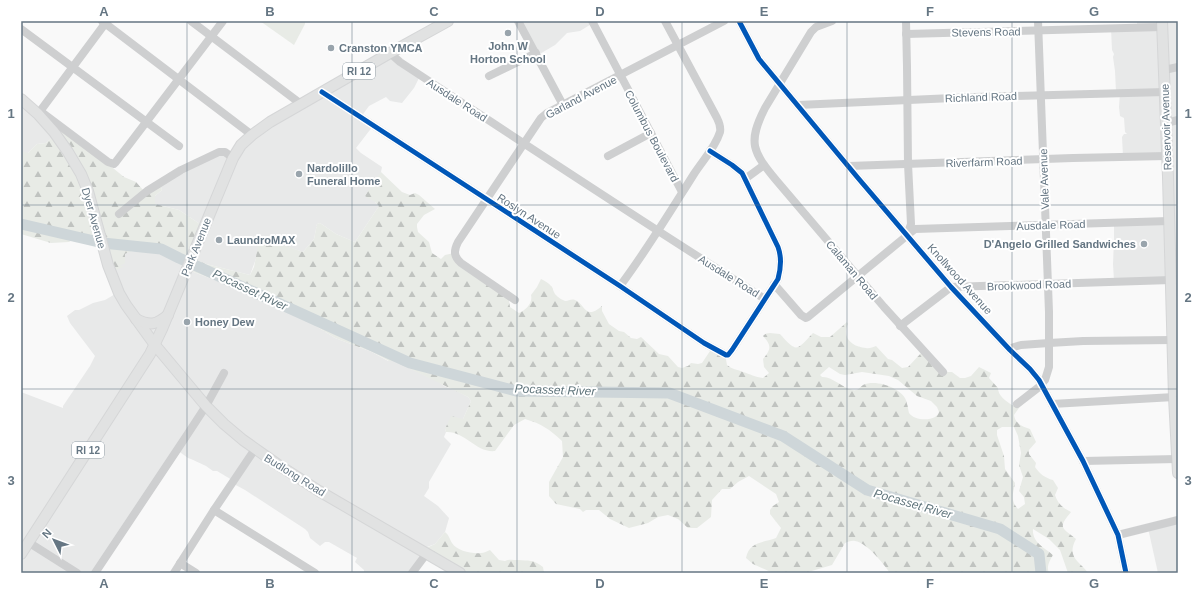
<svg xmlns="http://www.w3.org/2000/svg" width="1199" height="594" viewBox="0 0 1199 594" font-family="Arial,sans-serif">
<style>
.built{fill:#e8e9e9}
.grass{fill:#e8ebe6}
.forest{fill:url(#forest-firs);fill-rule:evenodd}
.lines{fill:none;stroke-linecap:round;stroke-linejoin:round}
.river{stroke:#ced6d9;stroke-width:11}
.major-casing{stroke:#d5d6d7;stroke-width:12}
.minor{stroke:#cecfd0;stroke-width:8}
.major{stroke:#e1e2e2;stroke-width:10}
.cycleway-casing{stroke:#fff;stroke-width:8}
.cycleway{stroke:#0057b8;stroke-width:5}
.grid{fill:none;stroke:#657683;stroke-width:1;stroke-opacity:0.55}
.poi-dot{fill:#99a4ac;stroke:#fff;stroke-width:1.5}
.labels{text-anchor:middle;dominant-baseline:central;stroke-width:4;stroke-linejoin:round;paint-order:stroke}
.shield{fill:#fff;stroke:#939fa8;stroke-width:1}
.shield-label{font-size:10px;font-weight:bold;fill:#657683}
.street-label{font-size:11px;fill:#657683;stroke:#fff}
.poi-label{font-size:11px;font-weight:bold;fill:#657683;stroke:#fff;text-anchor:start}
.water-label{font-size:12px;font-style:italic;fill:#60757c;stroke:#fff}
.neatline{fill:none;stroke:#657683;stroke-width:1.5}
.grid-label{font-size:13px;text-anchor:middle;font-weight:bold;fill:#657683}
</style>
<defs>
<pattern id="forest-firs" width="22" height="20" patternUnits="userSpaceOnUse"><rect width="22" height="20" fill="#e8ebe6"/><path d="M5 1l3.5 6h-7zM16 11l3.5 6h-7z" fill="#c0c3c0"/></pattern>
</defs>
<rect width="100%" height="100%" fill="#f9f9f9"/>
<g class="built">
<polygon points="520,21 592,21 593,23 580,31 567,33 555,45 538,55"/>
<polygon points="1137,21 1178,21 1178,447 1171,283 1114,281 1113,264 1114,240 1114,223 1167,221 1167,158 1123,156 1122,137 1124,134 1127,134 1125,132 1124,118 1120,116 1119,107 1120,93 1116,92 1115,71 1113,57 1114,54 1112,50 1111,29 1137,27"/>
<polygon points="389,55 420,76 414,88 402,103 390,101 386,97 369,106 361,117 373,126 356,148 361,153 382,167 375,202 379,206 355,242 336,234 320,223 317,224 314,239 303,252 263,239 250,275 206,264 194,259 203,226 179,210 155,204 155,196 162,190 160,185 214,153 233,157 243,144"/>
<polygon points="21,99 55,135 46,143 37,144 27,154 21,153"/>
<polygon points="165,246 173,255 174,260 189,266 188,270 261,297 300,316 335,338 372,352 388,361 394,361 439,382 444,386 455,390 468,397 471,401 463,419 445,429 446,432 444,437 451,444 429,482 429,488 424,496 438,506 449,518 445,532 435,544 422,549 426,552 412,573 364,573 364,570 355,562 357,558 329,542 325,542 320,546 310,538 308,532 305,529 245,490 232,483 232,480 217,471 213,471 206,466 191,459 188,458 177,450 95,573 21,573 21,392 63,408 63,406 90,366 95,356 70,323 67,316 75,310 79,310 93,303 105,300 117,293 112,273 119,266 125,254 127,252 154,250"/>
<polygon points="1178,519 1178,573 1158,573 1148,528"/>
</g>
<polygon class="grass" points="260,21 305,21 305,24 294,45"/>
<g class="forest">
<path d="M39 115 113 168 124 177 136 182 144 191 160 185 162 190 155 196V204L179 210 203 226 194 259 206 264 250 275 254 267 259 241 263 239 269 240 303 252 314 239 317 224 320 223 336 234 355 242 379 206 375 202 365 196 381 172 402 192 410 195 415 193 419 195 435 209 424 215 417 224V227L418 232 429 242 432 253 441 259 445 255 454 253 508 295 510 307 519 313C526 310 533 303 531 295L537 287 541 279C545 281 549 283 551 286 554 289 552 288 554 292 555 295 560 299 563 300 567 303 570 298 575 300 585 304 585 321 602 306V311L609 324 619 331 624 332 631 338 637 339 641 337 659 354 668 356 678 367 682 368 688 366 691 363 698 364 702 363 712 348 725 354 727 365C733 370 736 369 743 372 750 374 755 377 763 378L769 373 764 367 763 359C771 349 772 346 763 336 768 331 773 334 780 334 797 353 796 351 813 333L821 337H830L847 322 848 324C841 338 853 347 866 348 869 349 873 347 876 346L888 359 892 360 902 368 908 367 923 351 943 372H952L960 378H965L971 376 979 367 991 373 989 378 998 388C998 396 1006 401 1012 405H1021L1014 415C1015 423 1022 427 1030 429L1036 442 1029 450V454L1036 463 1035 467C1040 474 1045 478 1053 480L1058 488 1055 495C1058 504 1063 508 1071 512 1058 528 1061 527 1076 539 1066 558 1080 561 1088 573H1068L1060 550 1049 539 1033 529C1032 542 1043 547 1053 555 1050 560 1046 567 1049 573H890C883 563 867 543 855 541 852 540 848 542 845 543L832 565 805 573H773L753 564 746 558C749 542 762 543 776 538L781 528 770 514V510L773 506 779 502 776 494 749 476 738 482 730 489H722L712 500 711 517 697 528H688L678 519 668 515 658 517 648 523 629 528 610 519 599 510H586L583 512 580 509 556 504 549 496V482L563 457 562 441C549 429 542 424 525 419L514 425 495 451C476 453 465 431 446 432L445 429 451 416 463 419 471 401 468 397 394 361H389L372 352 335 338 300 316 261 297 188 270V266L174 260 173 255 168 249C157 257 137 246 125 254V263L120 266H125L114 271 102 234 87 239 84 237H77L69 242 51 243 21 234V151L28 153 37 144 46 143 55 135ZM829 367 840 374 845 375 862 372 889 376 898 380 917 396 931 401 937 407 939 412C938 414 937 416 935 417 928 421 914 420 909 413 908 410 908 406 907 404 906 396 900 392 893 388 885 384 872 381 863 385 859 388 858 391 853 390 842 388 832 376 822 377L820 375ZM1002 427H1014L1018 436 1021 453 1019 465 1023 477 1019 491 1024 497 1025 504 1018 509C1010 500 1013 494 1015 483L1005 469 1004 456 997 435V430Z"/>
<path d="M445 532C449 535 449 538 452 543 457 551 472 554 481 553 484 553 487 551 490 550L499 560 505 561C509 559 513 560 518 560 529 561 533 559 543 567L544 573H444L447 565 422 550 435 544Z"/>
</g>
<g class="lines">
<polyline class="river" points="21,224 103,243 161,249 179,258 410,363 516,391 669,393 783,436 867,490 1000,529 1039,554 1041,573"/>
<g class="major-casing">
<g id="major">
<polyline points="1162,21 1168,177 1174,397 1178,473"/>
<polyline points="21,99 38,114 54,132 68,152 81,174 88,191 108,265 119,293 126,305 155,345 206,406 224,424 243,440 277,464 319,491 460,573"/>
<path d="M136 319C150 326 156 325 168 315"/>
<polyline points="21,554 150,354 162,329 233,158 241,145 252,135 270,122 390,53 448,21"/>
</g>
</g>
<g class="minor">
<polyline points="102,21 252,135"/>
<polyline points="191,21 301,104"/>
<polyline points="518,21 563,105"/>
<polyline points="592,21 682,192"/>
<polyline points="739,21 759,59 858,178 951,287 1010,350 1030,369 1039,380 1083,461 1118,535 1126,573"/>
<path d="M832 21 816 27 811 32 765 108C747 143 753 152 776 180L884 307 943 372"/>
<polyline points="906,21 907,67 908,164 911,224 907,235"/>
<polyline points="21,29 179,146"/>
<polyline points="906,34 1162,27"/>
<path d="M390 53 400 62C522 142 642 222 765 299"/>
<polyline points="1164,70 1178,67"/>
<polyline points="489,76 536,53"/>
<path d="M322 92 620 286 704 343 726 355H728L732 350 778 279C781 268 782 258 778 247L742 173 732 165 710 151"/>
<polyline points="798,105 975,97 1165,92"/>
<polyline points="40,111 108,162 114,164 115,163 223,21"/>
<polyline points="38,114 107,21"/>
<polyline points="1166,123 1178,120"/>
<polyline points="608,156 651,133"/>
<polyline points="849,166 1073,158 1167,156"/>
<polyline points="745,179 764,165"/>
<polyline points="119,214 147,191 181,170 219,152 225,152 233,158"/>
<polyline points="774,284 801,315 806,318 808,317 915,229 1169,221"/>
<path d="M620 286C647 250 670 212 694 174 703 160 715 148 720 132 721 127 719 122 717 118L665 21"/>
<path d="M515 300 461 263C453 256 454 250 458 242L541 118 547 113 724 21"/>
<polyline points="900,326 951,287 1171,280"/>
<polyline points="1010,350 1014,347 1021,345 1049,343 1083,341 1173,340"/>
<polyline points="1017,404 1039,387 1045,380 1049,367 1049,312 1038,21"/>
<polyline points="1052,404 1174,397"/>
<polyline points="1083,461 1177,459"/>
<polyline points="214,510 315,573"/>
<polyline points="1118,535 1178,520"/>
<polyline points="28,542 77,573"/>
<polyline points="180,563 196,573"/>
<polyline points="95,573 187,435 206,406 224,373"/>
<polyline points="174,573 214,510 255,449"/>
<polyline points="412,573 427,553"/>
</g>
<use href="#major" class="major"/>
<g class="cycleway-casing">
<g id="cycleway">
<polyline points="739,21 759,59 858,178 951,287 1010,350 1030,369 1039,380 1083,461 1118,535 1126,573"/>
<path d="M322 92 620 286 704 343 726 355H728L732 350 778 279C781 268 782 258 778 247L742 173 732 165 710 151"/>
</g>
</g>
<use href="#cycleway" class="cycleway"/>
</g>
<path class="grid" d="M187 21V573M352 21V573M517 21V573M682 21V573M847 21V573M1012 21V573M21 205H1178M21 389H1178"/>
<g class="poi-dot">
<circle cx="508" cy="33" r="4"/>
<circle cx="331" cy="48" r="4"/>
<circle cx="299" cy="174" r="4"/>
<circle cx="219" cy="240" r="4"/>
<circle cx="1144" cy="244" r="4"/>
<circle cx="187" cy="322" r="4"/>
</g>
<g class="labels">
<g class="shield">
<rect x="343" y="63" width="32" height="16" rx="3"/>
<rect x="72" y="442" width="32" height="16" rx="3"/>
</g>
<g class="shield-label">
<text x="359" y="71">RI 12</text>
<text x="88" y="450">RI 12</text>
</g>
<g class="street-label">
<text transform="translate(986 32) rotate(-1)">Stevens Road</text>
<text transform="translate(581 97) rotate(-28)">Garland Avenue</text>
<text transform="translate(981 97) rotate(-2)">Richland Road</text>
<text transform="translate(457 100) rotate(33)">Ausdale Road</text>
<text transform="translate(1166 127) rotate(-92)">Reservoir Avenue</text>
<text transform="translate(652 136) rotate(62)">Columbus Boulevard</text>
<text transform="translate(984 162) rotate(-2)">Riverfarm Road</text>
<text transform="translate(1044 179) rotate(-92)">Vale Avenue</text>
<text transform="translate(529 216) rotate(33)">Roslyn Avenue</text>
<text transform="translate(94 218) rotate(74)">Dyer Avenue</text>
<text transform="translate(1051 225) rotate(-2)">Ausdale Road</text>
<text transform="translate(196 247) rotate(-68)">Park Avenue</text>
<text transform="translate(852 270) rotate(50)">Calaman Road</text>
<text transform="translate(729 276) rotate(32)">Ausdale Road</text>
<text transform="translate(960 279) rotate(48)">Knollwood Avenue</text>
<text transform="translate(1029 285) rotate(-2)">Brookwood Road</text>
<text transform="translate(295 475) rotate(32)">Budlong Road</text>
</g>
<g class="poi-label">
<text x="508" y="46" text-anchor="middle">John W<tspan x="508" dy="13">Horton School</tspan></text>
<text x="339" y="48">Cranston YMCA</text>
<text x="307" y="168">Nardolillo<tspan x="307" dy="13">Funeral Home</tspan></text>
<text x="227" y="240">LaundroMAX</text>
<text x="1136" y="244" text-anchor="end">D'Angelo Grilled Sandwiches</text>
<text x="195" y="322">Honey Dew</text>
</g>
<g class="water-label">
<text transform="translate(250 290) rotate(25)">Pocasset River</text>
<text transform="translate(555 390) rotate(2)">Pocasset River</text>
<text transform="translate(913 504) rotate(16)">Pocasset River</text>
</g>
</g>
<rect width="1199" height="594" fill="none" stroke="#ffffff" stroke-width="44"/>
<g transform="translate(54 540) rotate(312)" stroke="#ffffff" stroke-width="3" paint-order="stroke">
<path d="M0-3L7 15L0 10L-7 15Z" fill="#657683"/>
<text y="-6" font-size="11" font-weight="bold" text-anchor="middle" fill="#657683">N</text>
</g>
<rect x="22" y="22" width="1155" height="550" class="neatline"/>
<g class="grid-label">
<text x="104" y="16">A</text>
<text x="270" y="16">B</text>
<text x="434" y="16">C</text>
<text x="600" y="16">D</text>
<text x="764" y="16">E</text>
<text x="930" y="16">F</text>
<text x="1094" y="16">G</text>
<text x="11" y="118">1</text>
<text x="1188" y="118">1</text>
<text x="11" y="302">2</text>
<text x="1188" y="302">2</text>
<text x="11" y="485">3</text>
<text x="1188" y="485">3</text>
<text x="104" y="588">A</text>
<text x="270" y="588">B</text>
<text x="434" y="588">C</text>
<text x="600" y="588">D</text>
<text x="764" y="588">E</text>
<text x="930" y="588">F</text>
<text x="1094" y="588">G</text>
</g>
</svg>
